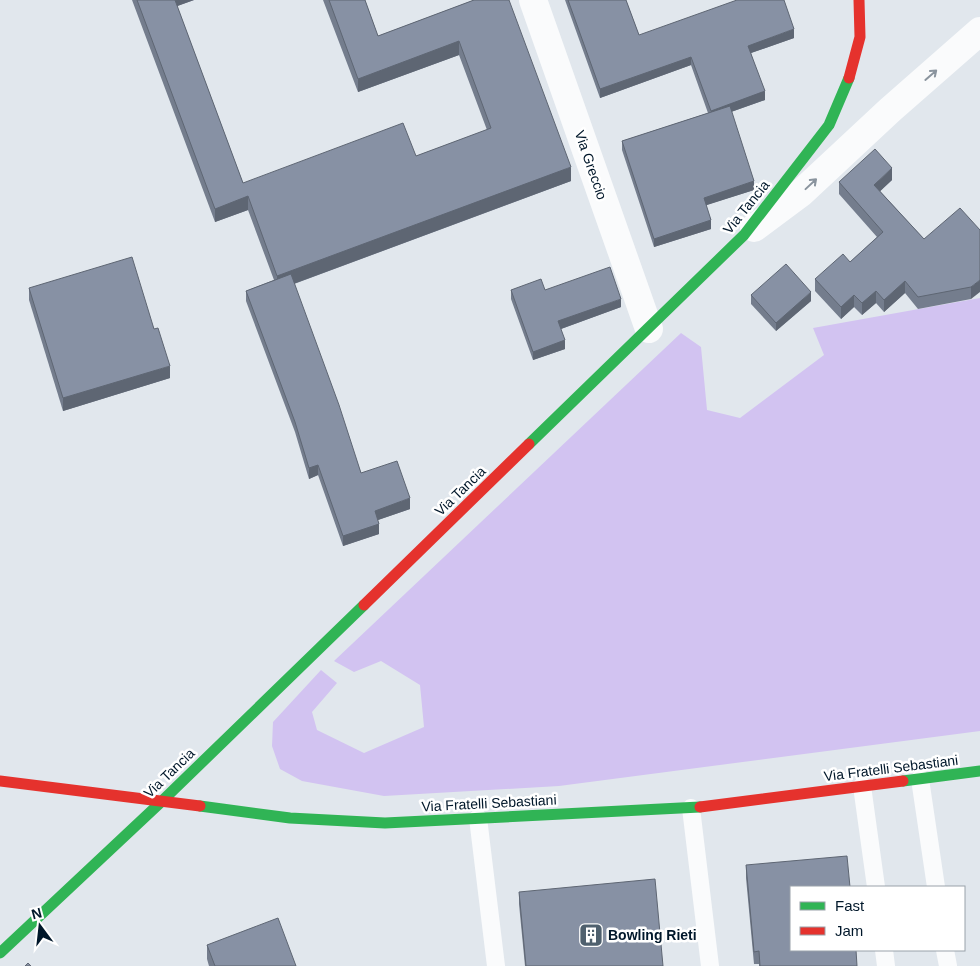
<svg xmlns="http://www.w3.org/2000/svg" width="980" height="966" viewBox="0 0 980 966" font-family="Arial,sans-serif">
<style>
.green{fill:#d2c3f1}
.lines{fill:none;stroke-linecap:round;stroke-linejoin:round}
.lane{stroke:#fafbfc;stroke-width:18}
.street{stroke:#fafbfc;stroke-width:28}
.fast{stroke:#30b455;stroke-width:11}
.jam{stroke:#e5322d;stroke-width:11}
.wall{fill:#747d8d}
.shaded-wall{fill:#5e6673}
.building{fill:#8791a4;stroke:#5e6673}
.oneway{stroke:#8a949e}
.labels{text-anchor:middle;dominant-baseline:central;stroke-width:5;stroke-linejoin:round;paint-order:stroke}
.street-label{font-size:14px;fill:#00172a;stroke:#fff}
.poi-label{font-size:14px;font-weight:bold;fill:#00172a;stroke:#fff;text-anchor:start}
</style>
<rect width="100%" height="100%" fill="#e1e7ed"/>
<polygon class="green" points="980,298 980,731 559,786 384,796 302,781 280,769 272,746 273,722 321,670 337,683 312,712 317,730 364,753 424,727 420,685 381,661 354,672 334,661 681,333 701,347 707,410 740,418 824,355 813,328"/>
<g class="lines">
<g class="lane">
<polyline points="920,779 936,887"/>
<polyline points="862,786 876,887"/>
<polyline points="691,808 710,966"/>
<polyline points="478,818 496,966"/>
<polyline points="884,950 886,966"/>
<polyline points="945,950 948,966"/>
</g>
<g class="street">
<polyline points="533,0 649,329"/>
<polyline points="754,228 801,193 890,110 980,31"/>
</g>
<g class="fast">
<polyline points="529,444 744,235 829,125 849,78"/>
<polyline points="903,781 980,771"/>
<polyline points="200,806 290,818 385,823 700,807"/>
<polyline points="0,953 161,802 364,605"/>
</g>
<g class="jam">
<polyline points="849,78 860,37 859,0"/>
<polyline points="364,605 529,444"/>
<polyline points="0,781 200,806"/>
<polyline points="700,807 903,781"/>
</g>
</g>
<g class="wall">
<polygon points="132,0 194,0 177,6 243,183 416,156 487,130 459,55 358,92 323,0 365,0 378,36 474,0 571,181 294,284 361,473 410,509 378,520 379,534 343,546 318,475 309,479 295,432 246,301 246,291 274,280 248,210 215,222"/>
<polygon points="565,0 626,0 639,35 794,38 751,53 765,100 731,112 754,190 706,205 711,229 654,247 622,150 622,141 708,113 691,65 600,98"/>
<polygon points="892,180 880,191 924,239 980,230 971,299 918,309 905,293 884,312 876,303 862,315 854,307 841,319 815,291 815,279 850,262 877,237 839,194 839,182"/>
<polygon points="29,288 170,378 63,411 29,300"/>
<polygon points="511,290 545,290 621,307 561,329 565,349 533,360 511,299"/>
<polygon points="751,295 811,301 776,331 751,304"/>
<polygon points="746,865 857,966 759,966 759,964 754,964 746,878"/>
<polygon points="519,892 663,966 525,966 519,904"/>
<polygon points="207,945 296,966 209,966 207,959"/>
</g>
<g class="shaded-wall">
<polygon points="172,0 194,0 172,8"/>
<polygon points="794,29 794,38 748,54 748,46"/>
<polygon points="459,41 459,55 358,92 358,79"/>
<polygon points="691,57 691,65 600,98 600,89"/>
<polygon points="765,91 765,100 711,119 711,111"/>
<polygon points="571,167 571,181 277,290 277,276"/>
<polygon points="892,168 892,180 874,197 874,185"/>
<polygon points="754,181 754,190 704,206 704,198"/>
<polygon points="248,196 248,210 215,222 215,209"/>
<polygon points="711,220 711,229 654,247 654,239"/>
<polygon points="980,280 980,292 971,299 971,287"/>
<polygon points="905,281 905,293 884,312 884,300"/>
<polygon points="876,291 876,303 862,315 862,303"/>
<polygon points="811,292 811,301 776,331 776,323"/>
<polygon points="854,295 854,307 841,319 841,307"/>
<polygon points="621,299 621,307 558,330 558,321"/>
<polygon points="565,340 565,349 533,360 533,352"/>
<polygon points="170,366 170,378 63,411 63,398"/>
<polygon points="318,465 318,475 309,479 309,468"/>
<polygon points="410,498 410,509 375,521 375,511"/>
<polygon points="379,524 379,534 343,546 343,536"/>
</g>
<g class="building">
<polygon points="137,0 175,0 243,183 403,123 416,156 491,128 459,41 358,79 329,0 365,0 378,36 474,0 509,0 571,167 277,276 248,196 215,209"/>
<polygon points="568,0 626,0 639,35 737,0 784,0 794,29 748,46 765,91 711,111 691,57 600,89"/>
<polygon points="730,106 754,181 704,198 711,220 654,239 622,141"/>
<polygon points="875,149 892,168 874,185 924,239 960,208 980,230 980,280 971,287 918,297 905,281 884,300 876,291 862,303 854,295 841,307 815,279 843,254 850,262 883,232 839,182"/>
<polygon points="132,257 154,329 158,328 170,366 63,398 29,288"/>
<polygon points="786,264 811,292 776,323 751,295"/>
<polygon points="610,267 621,299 558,321 565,340 533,352 511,290 541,279 545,290"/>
<polygon points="291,274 339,405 361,473 397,461 410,498 375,511 379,524 343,536 318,465 309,468 295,422 246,291"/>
<polygon points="847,856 850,887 791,887 791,950 856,950 857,966 760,966 759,951 754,952 746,865"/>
<polygon points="655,879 663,966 526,966 519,892"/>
<polygon points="278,918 296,966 215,966 207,945"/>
<polygon points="28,963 31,966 25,966"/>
</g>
<defs><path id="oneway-shaft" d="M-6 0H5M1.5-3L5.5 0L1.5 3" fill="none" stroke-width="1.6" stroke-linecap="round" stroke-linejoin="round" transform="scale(1.25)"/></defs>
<g class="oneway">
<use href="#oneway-shaft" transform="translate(931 75) rotate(-41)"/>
<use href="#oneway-shaft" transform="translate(811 184) rotate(-43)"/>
</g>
<defs>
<g id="building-square" transform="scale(1.25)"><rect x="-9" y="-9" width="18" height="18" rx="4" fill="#4f606e" stroke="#fff"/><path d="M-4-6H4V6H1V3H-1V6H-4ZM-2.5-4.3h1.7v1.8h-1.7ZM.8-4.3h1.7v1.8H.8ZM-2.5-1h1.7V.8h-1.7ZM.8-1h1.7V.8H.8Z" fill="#fff"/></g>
</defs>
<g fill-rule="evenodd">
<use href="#building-square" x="591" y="935"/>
</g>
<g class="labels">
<g class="street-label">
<text transform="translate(591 165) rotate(71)">Via Greccio</text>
<text transform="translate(746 207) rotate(-51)">Via Tancia</text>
<text transform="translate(460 491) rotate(-44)">Via Tancia</text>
<text transform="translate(891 768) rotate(-7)">Via Fratelli Sebastiani</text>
<text transform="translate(169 773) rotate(-44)">Via Tancia</text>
<text transform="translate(489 803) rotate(-3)">Via Fratelli Sebastiani</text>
</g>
<g class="poi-label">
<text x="608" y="935">Bowling Rieti</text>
</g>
</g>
<rect x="790" y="886" width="175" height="65" fill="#ffffff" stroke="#99a2aa"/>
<rect x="800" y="902" width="25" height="8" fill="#30b455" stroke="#99a2aa"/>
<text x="835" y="911" font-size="15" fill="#00172a">Fast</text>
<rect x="800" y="927" width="25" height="8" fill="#e5322d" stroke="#99a2aa"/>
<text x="835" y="936" font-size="15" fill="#00172a">Jam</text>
<g transform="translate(40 926) rotate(345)" stroke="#ffffff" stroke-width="4" paint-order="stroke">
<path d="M0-4L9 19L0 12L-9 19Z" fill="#00172a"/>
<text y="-8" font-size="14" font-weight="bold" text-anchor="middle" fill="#00172a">N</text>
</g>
</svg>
